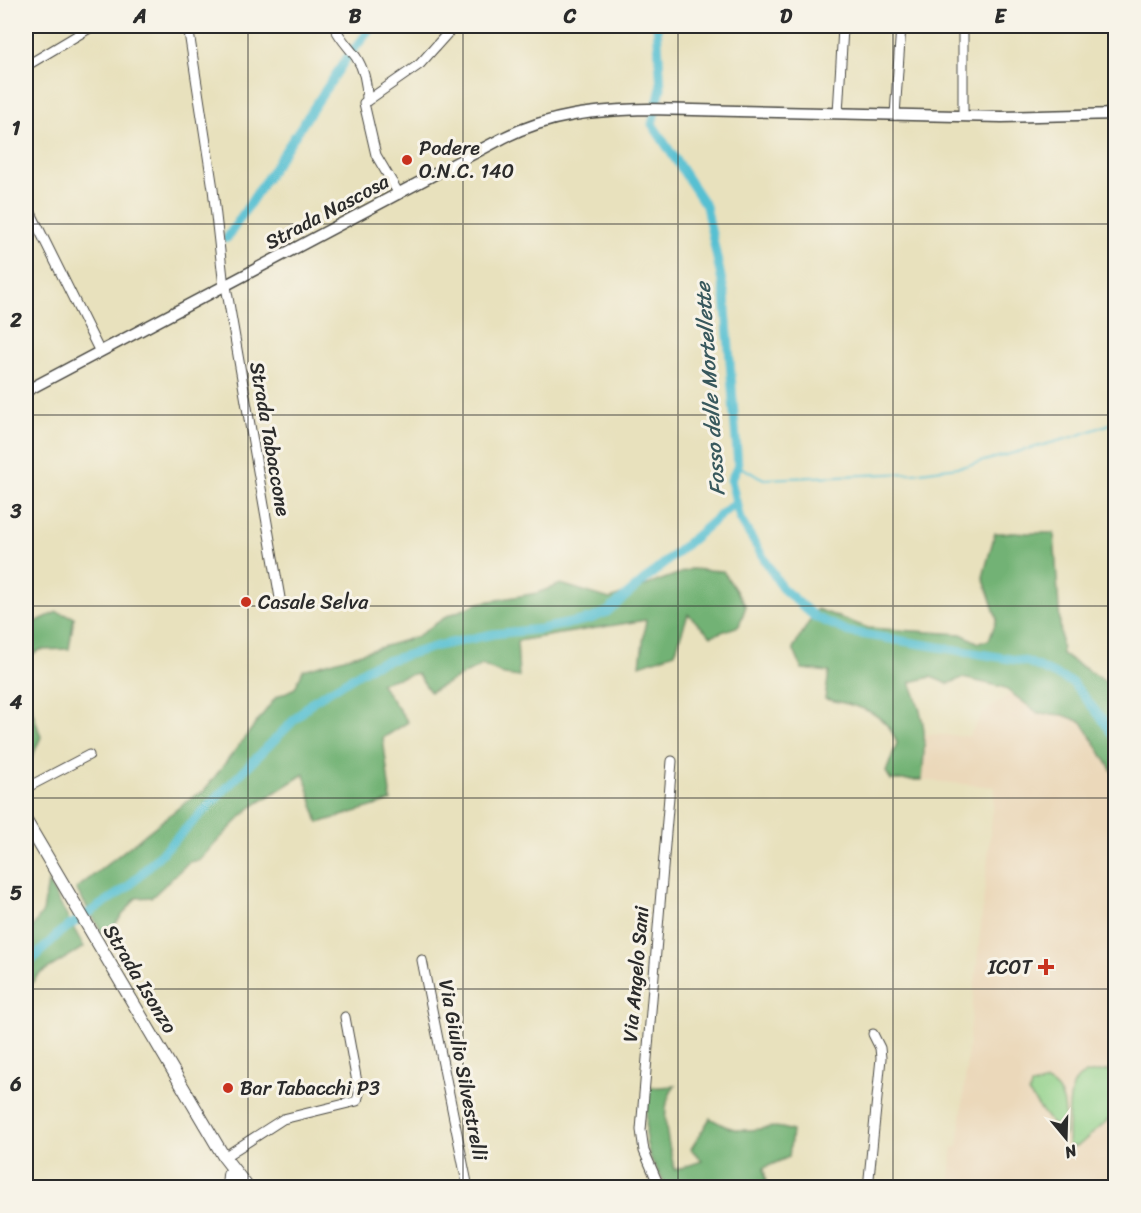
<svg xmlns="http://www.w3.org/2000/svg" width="1141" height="1213" viewBox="0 0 1141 1213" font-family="Sriracha,sans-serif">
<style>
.built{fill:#ebd8ba}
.green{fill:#8ed087;stroke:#5c7e59;stroke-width:1.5}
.forest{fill:#72b274;stroke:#4e6e50;stroke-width:1.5}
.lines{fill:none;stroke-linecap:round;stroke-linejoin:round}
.stream{stroke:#56c0d2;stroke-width:2}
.canal{stroke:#56c0d2;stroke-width:9}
.minor-casing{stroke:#474641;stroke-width:11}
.tertiary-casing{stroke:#474641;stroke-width:13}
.secondary-casing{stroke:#474641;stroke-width:14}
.primary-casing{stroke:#474641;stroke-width:16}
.minor{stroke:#fff;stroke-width:9}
.tertiary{stroke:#fff;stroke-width:10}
.secondary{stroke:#fff;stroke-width:12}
.primary{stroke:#fff;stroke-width:14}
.grid{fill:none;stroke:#2b2b2b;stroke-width:1.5;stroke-opacity:0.55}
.poi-dot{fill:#c8321e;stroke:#f7f3e8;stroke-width:2}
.labels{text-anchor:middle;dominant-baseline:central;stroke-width:6;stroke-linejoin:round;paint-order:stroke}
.poi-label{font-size:20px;fill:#2b2b2b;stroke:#f7f3e8;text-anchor:start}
.street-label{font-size:20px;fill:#2b2b2b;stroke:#f7f3e8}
.water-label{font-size:21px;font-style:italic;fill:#38585d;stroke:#f7f3e8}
.neatline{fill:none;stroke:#2b2b2b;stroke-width:2}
.grid-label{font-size:20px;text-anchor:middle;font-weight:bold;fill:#2b2b2b}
</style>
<rect width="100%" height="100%" fill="#f7f3e8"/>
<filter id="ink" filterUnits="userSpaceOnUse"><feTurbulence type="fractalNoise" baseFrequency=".0167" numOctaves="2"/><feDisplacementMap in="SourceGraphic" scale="12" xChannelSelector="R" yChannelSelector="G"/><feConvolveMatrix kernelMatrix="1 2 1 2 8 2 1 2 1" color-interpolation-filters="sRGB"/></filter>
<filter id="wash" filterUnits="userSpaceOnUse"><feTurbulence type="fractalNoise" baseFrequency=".008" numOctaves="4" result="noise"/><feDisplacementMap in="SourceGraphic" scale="24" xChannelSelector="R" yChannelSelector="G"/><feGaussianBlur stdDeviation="1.35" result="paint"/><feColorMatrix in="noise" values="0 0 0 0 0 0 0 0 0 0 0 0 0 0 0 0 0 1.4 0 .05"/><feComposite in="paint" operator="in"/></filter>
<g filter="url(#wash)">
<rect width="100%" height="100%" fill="#e8e1bd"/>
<polygon class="built" points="1011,693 1038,713 1063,715 1083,722 1115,776 1115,1187 949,1187 953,1147 958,1147 995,787 922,780 926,734 969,736 983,713"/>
<g class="green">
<path d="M1111 1070 1115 1074V1114L1078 1146 1071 1147 1068 1143C1069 1126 1065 1082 1083 1075 1091 1072 1102 1072 1111 1070Z"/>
<path d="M1047 1082C1068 1092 1065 1114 1065 1134L1062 1137 1029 1094 1031 1086Z"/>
</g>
<g class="forest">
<path d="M995 533H1054L1062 654 1108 683 1115 677V776L1082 722 1063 715 1038 713 1003 687 962 678 948 684 931 677 910 682C927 725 926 734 922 780H891L886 772 897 743C886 711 856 705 825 699L829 672 802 669 793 648 817 609 868 628 961 634 979 643 989 640 997 619 983 577Z"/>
<polygon points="691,569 723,571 746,606 739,626 711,636 688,614 675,653 640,665 646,620 517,641 519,677 504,675 482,665 430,692 417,673 380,683 408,722 383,738 391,801 318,823 304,774 250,808 199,860 189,862 152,897 136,898 105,937 76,889 195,795 203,792 276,697 295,688 303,670 416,637 447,616 479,603 537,593 561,584 610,599"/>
<polygon points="57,612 74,617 69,649 40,650 26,658 26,626"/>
<polygon points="26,692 41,737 26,771"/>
<polygon points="48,882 84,947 39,974 26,990 26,936 43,912"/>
<path d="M675 1086C657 1107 669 1146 675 1170L702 1161 691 1149 710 1118C721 1124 732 1131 745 1130 765 1130 771 1123 792 1131L789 1157 764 1168 766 1184 763 1187H744L739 1183 724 1187H667L650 1158 646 1140 647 1088Z"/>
</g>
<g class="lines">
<polyline class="stream" points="738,466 764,479 913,473 965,466 1073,437 1116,422"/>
<g class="canal">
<polyline points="657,26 661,88 652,124 706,206 725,296 738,466 731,480 740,519 782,588 815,617 849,632 1028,662 1073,683 1103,720 1116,740"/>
<polyline points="227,238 346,59 373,26"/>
<polyline points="26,966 60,932 128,887 313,701 373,665 437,646 493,634 541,629 590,619 607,612 736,502"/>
</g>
</g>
</g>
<g filter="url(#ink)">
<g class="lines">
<g class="minor-casing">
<g id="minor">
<polyline points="188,26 213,189 224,287"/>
<path d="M334 26C340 39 348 46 356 57 364 69 367 85 367 99"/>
<polyline points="26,66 93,26"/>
<polyline points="838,113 843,28"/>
<polyline points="895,115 901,26"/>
<polyline points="963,116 963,26"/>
<polyline points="399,194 376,155 364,103 420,64 454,26"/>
<polyline points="26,203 100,352"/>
<polyline points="226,286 280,598"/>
<polyline points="26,788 89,755"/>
<polyline points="422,960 468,1188"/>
<polyline points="224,1157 283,1119 357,1101 359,1093 345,1017"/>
<polyline points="660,1188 644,1151 641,1130 672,761"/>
<polyline points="868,1188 881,1058 880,1048 873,1034"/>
</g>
</g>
<g class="tertiary-casing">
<path id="tertiary" d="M26 391 503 138C551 114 597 110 649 109L1002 117 1116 114"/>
</g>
<g class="secondary-casing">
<polyline id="secondary" points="26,821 224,1157 248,1188"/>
</g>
<g class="primary-casing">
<polyline id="primary" points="229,1188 230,1175"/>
</g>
<use href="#minor" class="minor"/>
<use href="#tertiary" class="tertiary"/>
<use href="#secondary" class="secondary"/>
<use href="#primary" class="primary"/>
</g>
</g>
<path class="grid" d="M248 26V1188M463 26V1188M678 26V1188M893 26V1188M26 224H1116M26 415H1116M26 606H1116M26 798H1116M26 989H1116"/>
<g class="poi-dot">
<circle cx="407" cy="160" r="6"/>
<circle cx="246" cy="602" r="6"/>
<path d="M1043 958h6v6h6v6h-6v6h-6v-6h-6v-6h6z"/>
<circle cx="228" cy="1088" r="6"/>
</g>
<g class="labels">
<g class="poi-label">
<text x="419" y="148">Podere<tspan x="419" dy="23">O.N.C. 140</tspan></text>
<text x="258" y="602">Casale Selva</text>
<text x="1032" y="967" text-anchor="end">ICOT</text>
<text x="240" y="1088">Bar Tabacchi P3</text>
</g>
<g class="street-label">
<text transform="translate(327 212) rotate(-28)">Strada Nascosa</text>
<text transform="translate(270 439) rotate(80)">Strada Tabaccone</text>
<text transform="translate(636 974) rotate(-85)">Via Angelo Sani</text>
<text transform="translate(140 979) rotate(59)">Strada Isonzo</text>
<text transform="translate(463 1070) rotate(79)">Via Giulio Silvestrelli</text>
</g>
<g class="water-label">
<text transform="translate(710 389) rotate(-94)">Fosso delle Mortellette</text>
</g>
</g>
<rect width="1141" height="1213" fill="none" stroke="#f7f3e8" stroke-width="66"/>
<g transform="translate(1066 1138) rotate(161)" stroke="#f7f3e8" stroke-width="4.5" paint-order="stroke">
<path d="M0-4.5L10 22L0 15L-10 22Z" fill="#2b2b2b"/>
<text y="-9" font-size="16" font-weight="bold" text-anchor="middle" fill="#2b2b2b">N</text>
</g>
<rect x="33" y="33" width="1075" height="1147" class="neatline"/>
<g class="grid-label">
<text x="140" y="23">A</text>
<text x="355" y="23">B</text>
<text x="570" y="23">C</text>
<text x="786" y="23">D</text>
<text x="1000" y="23">E</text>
<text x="16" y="135">1</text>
<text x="16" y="327">2</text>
<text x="16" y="518">3</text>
<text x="16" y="709">4</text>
<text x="16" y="900">5</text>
<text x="16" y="1091">6</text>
</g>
</svg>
